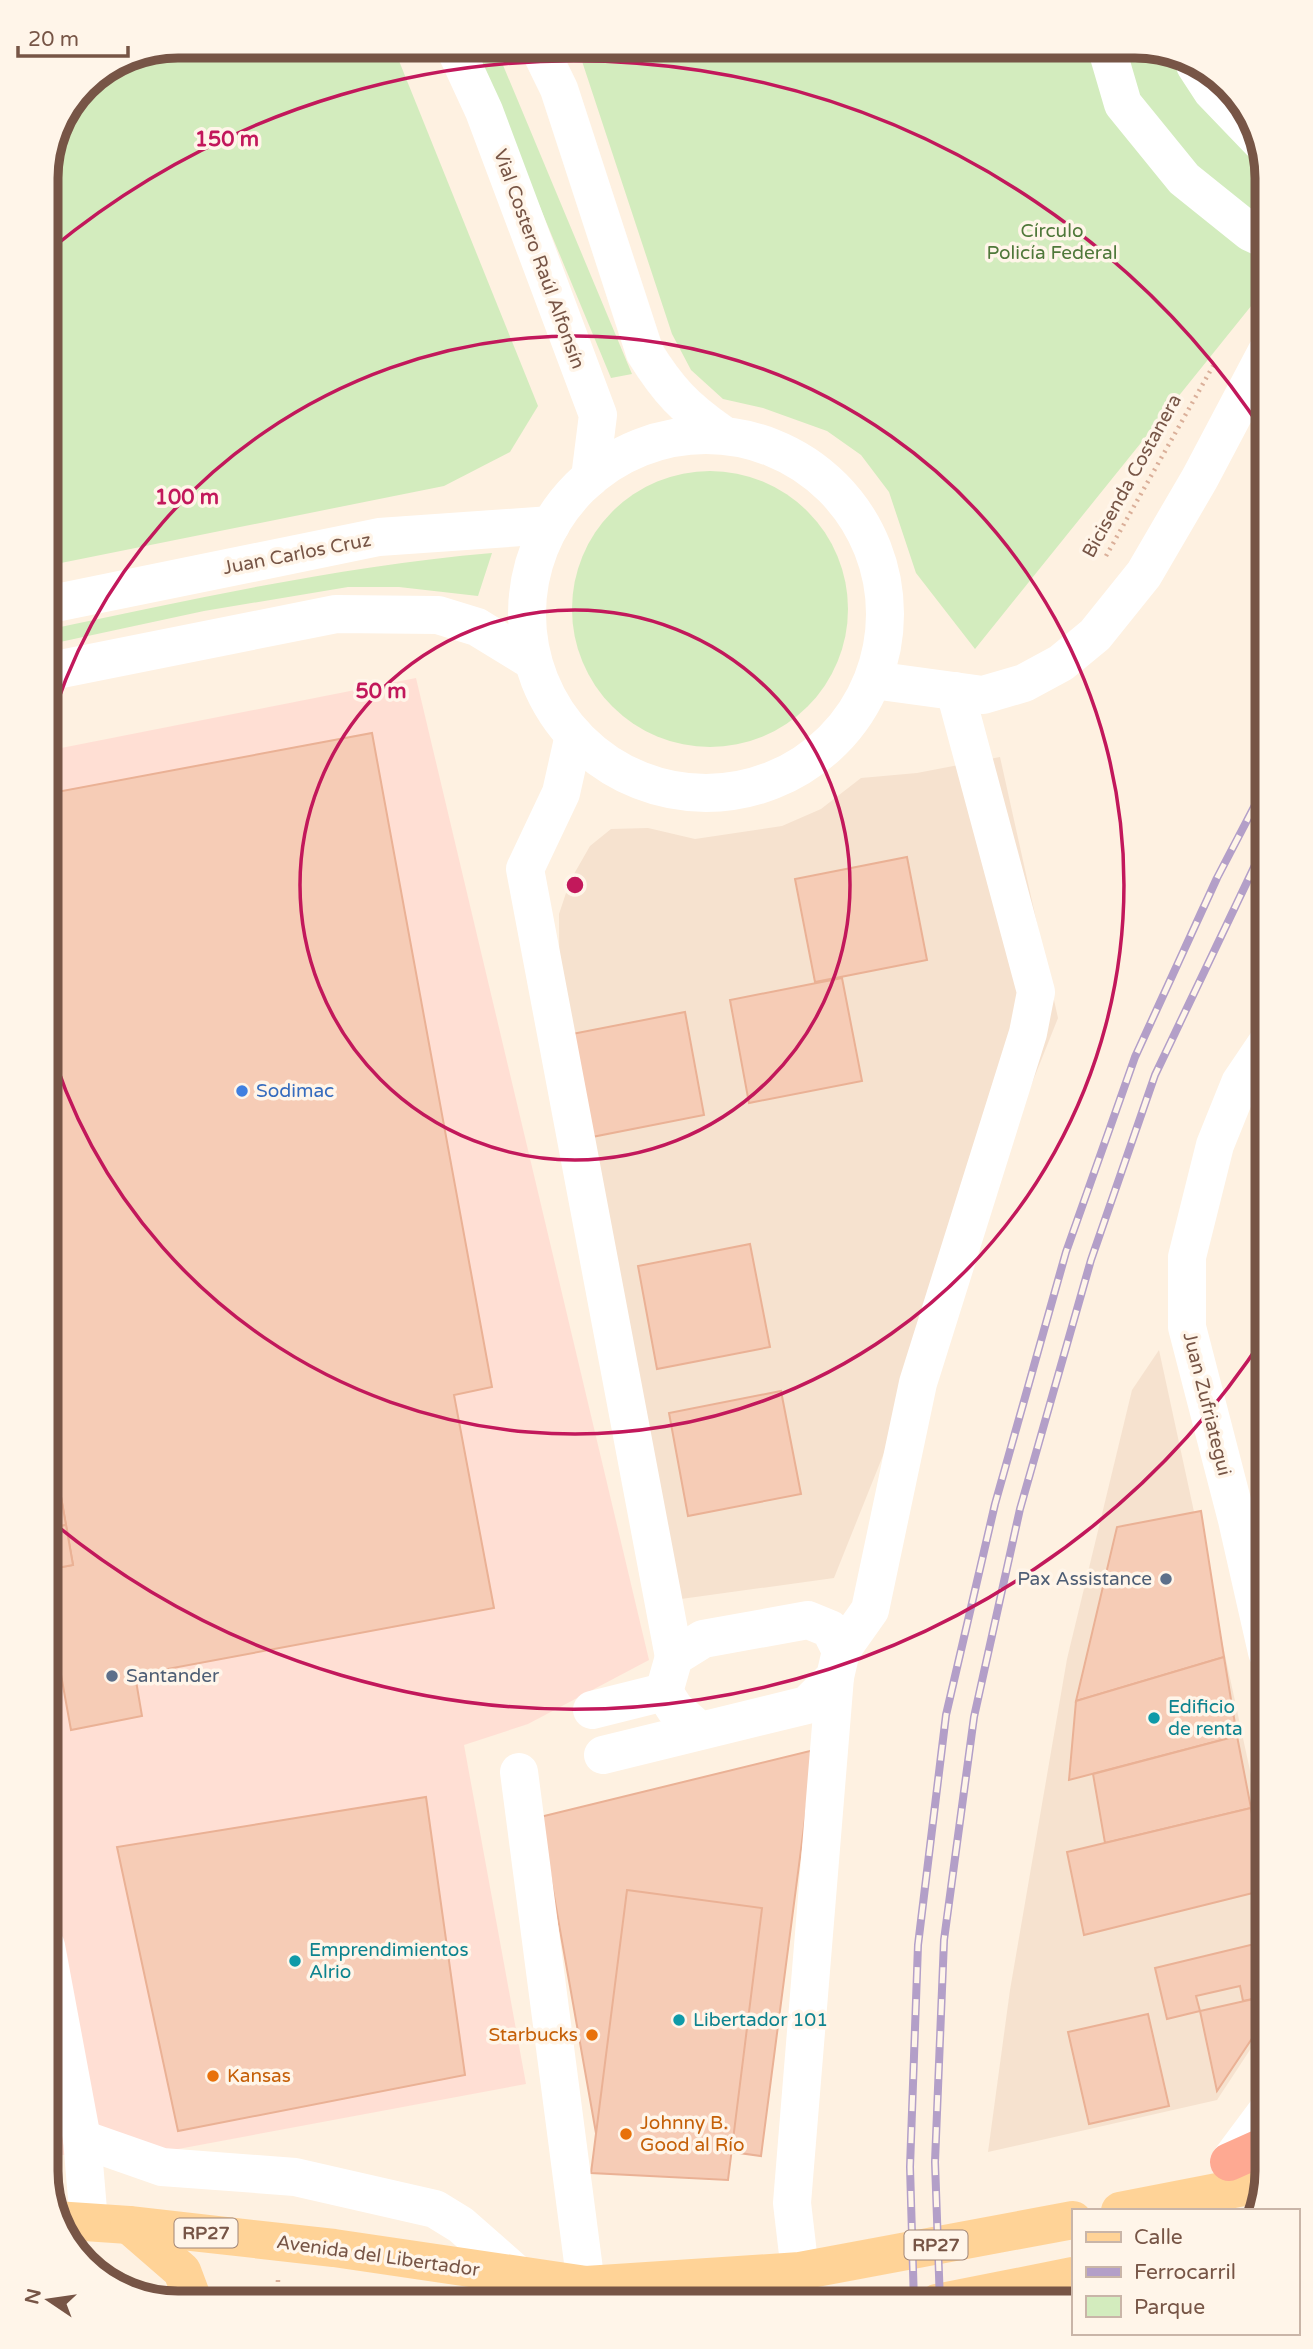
<svg xmlns="http://www.w3.org/2000/svg" width="1313" height="2349" viewBox="0 0 1313 2349" font-family="'Varela Round',sans-serif">
<style>
.residential{fill:#f6e2cf}
.commercial{fill:#ffdfd4}
.green{fill:#d3ecbe}
.building{fill:#f6ccb6;stroke:#eab195;stroke-width:2}
.lines{fill:none;stroke-linecap:round;stroke-linejoin:round}
.path{stroke:#daaf99;stroke-width:4.5;stroke-dasharray:2 5;stroke-linecap:butt}
.minor{stroke:#fff;stroke-width:38}
.major{stroke:#ffd397;stroke-width:38}
.highway{stroke:#fea992;stroke-width:38}
.rail-casing{stroke:#b39fc8;stroke-width:8}
.rail{stroke:#fff5e9;stroke-width:5;stroke-dasharray:16;stroke-linecap:butt}
.ring{fill:none;stroke:#c2185b;stroke-width:3.5}
.shop-dot{fill:#3f7fe0;stroke:#fff5e9;stroke-width:2.5}
.service-dot{fill:#5c6f8a;stroke:#fff5e9;stroke-width:2.5}
.culture-dot{fill:#0f9aa8;stroke:#fff5e9;stroke-width:2.5}
.food-dot{fill:#e8710a;stroke:#fff5e9;stroke-width:2.5}
.labels{text-anchor:middle;dominant-baseline:central;stroke-width:7;stroke-linejoin:round;paint-order:stroke}
.shield{fill:#fff5e9;stroke:#a08577;stroke-width:2}
.shield-label{font-size:18px;font-weight:bold;fill:#775546}
.park-label{font-size:19px;fill:#4f783a;stroke:#fff5e9}
.street-label{font-size:19px;fill:#775546;stroke:#fff5e9}
.shop-label{font-size:19px;fill:#366cbe;stroke:#fff5e9;text-anchor:start}
.service-label{font-size:19px;fill:#4e5e75;stroke:#fff5e9;text-anchor:end}
.culture-label{font-size:19px;fill:#0d838f;stroke:#fff5e9;text-anchor:start}
.food-label{font-size:19px;fill:#c56008;stroke:#fff5e9;text-anchor:start}
.rim{fill:none;stroke:#775546;stroke-width:9}
.centre{fill:#c2185b;stroke:#fff5e9;stroke-width:3.5}
.ring-label{font-size:21px;text-anchor:middle;font-weight:bold;fill:#c2185b;stroke:#fff5e9;stroke-width:7;stroke-linejoin:round;paint-order:stroke}
</style>
<rect width="100%" height="100%" fill="#fef1e1"/>
<g class="residential">
<polygon points="1000,757 1058,1018 834,1578 681,1599 560,1062 559,914 570,881 590,846 611,829 648,828 695,839 782,826 821,809 861,778 917,773"/>
<polygon points="1159,1350 1267,1849 1267,2024 1217,2100 988,2152 1010,1990 1067,1659 1132,1390"/>
</g>
<polygon class="commercial" points="416,678 649,1660 528,1724 464,1745 526,2084 146,2155 46,2155 46,751"/>
<g class="green">
<polygon points="178,46 393,46 538,406 510,452 444,486 46,566 46,169 84,84 127,55"/>
<polygon points="473,46 495,46 632,374 611,378"/>
<polygon points="577,46 1145,46 1216,73 1257,127 1267,178 1267,218 1254,244 1264,290 975,649 916,573 889,492 861,455 827,431 763,408 723,399 691,370 672,334"/>
<circle cx="710" cy="609" r="138"/>
<path d="M492 553 478 596 399 587H348L204 611 46 645V630C194 599 341 566 492 553Z"/>
<polygon points="94,2269 117,2270 146,2284 152,2297 104,2281"/>
</g>
<g class="building">
<polygon points="372,733 492,1387 454,1395 494,1608 135,1675 142,1716 71,1730 46,1592 46,1570 73,1565 46,1412 46,794"/>
<polygon points="907,857 927,960 815,982 795,879"/>
<polygon points="842,978 862,1081 749,1103 730,1000"/>
<polygon points="685,1012 704,1115 592,1137 572,1034"/>
<polygon points="750,1244 770,1347 657,1369 638,1266"/>
<polygon points="781,1391 801,1494 688,1516 669,1413"/>
<polygon points="46,1412 66,1525 46,1529"/>
<polygon points="1201,1511 1224,1657 1076,1701 1117,1527"/>
<polygon points="66,1525 73,1565 46,1570 46,1529"/>
<polygon points="1224,1657 1237,1736 1069,1780 1076,1701"/>
<polygon points="1237,1736 1251,1808 1105,1843 1093,1774"/>
<polygon points="814,1750 761,2156 596,2133 540,1817"/>
<polygon points="426,1797 465,2075 178,2131 117,1847"/>
<polygon points="1251,1808 1265,1890 1084,1935 1067,1852"/>
<polygon points="627,1890 762,1908 728,2180 591,2173"/>
<polygon points="1267,1941 1267,1996 1243,2001 1240,1986 1196,1996 1200,2011 1167,2019 1155,1968"/>
<polygon points="1267,1996 1267,2016 1217,2091 1200,2011"/>
<polygon points="1148,2014 1169,2106 1089,2124 1068,2032"/>
</g>
<g class="lines">
<g class="path">
<polyline points="1253,315 1267,301"/>
<polyline points="1106,556 1213,366"/>
<polyline points="277,2303 278,2280"/>
</g>
<g class="minor">
<polyline points="454,46 484,111 598,415 590,478"/>
<path d="M538 46 559 89 645 353C668 390 685 408 721 433"/>
<polyline points="1106,46 1123,104 1184,179 1250,232 1267,240"/>
<polyline points="1195,65 1212,91 1260,141"/>
<circle cx="706" cy="614" r="179"/>
<polyline points="46,605 379,537 551,525"/>
<polyline points="46,672 336,614 438,615 477,627 526,657"/>
<polyline points="873,680 983,695 1024,683 1061,663 1095,635 1144,574 1200,478 1267,351"/>
<polyline points="574,735 561,793 525,869 674,1657"/>
<polyline points="841,1651 870,1610 918,1383 1028,1033 1036,992 955,691"/>
<polyline points="1267,1652 1237,1520 1187,1327 1187,1257 1215,1145 1240,1083 1267,1043"/>
<polyline points="592,1710 664,1692"/>
<polyline points="603,1755 807,1705 835,1677 841,1651 830,1629 808,1620 703,1639 674,1657 664,1692 675,1709 699,1730"/>
<polyline points="519,1772 586,2285"/>
<polyline points="46,1946 82,2139 89,2222"/>
<polyline points="82,2139 162,2167 295,2177 435,2209 461,2225 520,2277"/>
<polyline points="1229,2162 1267,2111"/>
<polyline points="800,2271 792,2203 835,1677"/>
</g>
<g class="major">
<polyline points="1120,2211 1264,2183"/>
<polyline points="55,2220 129,2225 334,2248 586,2285 800,2271 1073,2220"/>
<polyline points="129,2225 182,2271 194,2303"/>
<polyline points="937,2303 1073,2276"/>
</g>
<polyline class="highway" points="1229,2162 1267,2145"/>
<g class="rail-casing">
<g id="rail">
<polyline points="914,2303 910,2167 918,1945 946,1715 995,1504 1066,1252 1135,1057 1217,878 1267,782"/>
<polyline points="940,2303 935,2162 944,1940 974,1717 1020,1509 1091,1260 1155,1075 1267,840"/>
</g>
</g>
<use href="#rail" class="rail"/>
</g>
<g class="ring">
<circle cx="575" cy="885" r="275"/>
<path d="M46 738A549 549 0 1 1 46 1032"/>
<path d="M1266 1334A824 824 0 0 1 51 1521M51 249A824 824 0 0 1 1266 436"/>
</g>
<circle class="shop-dot" cx="242" cy="1091" r="7"/>
<g class="service-dot">
<circle cx="1166" cy="1579" r="7"/>
<circle cx="112" cy="1676" r="7"/>
</g>
<g class="culture-dot">
<circle cx="1154" cy="1718" r="7"/>
<circle cx="295" cy="1961" r="7"/>
<circle cx="679" cy="2020" r="7"/>
</g>
<g class="food-dot">
<circle cx="592" cy="2035" r="7"/>
<circle cx="213" cy="2076" r="7"/>
<circle cx="626" cy="2134" r="7"/>
</g>
<g class="labels">
<g class="shield">
<rect x="174.5" y="2218.5" width="63" height="29" rx="5"/>
<rect x="904.5" y="2230.5" width="63" height="29" rx="5"/>
</g>
<g class="shield-label">
<text x="206" y="2233">RP27</text>
<text x="936" y="2245">RP27</text>
</g>
<g class="park-label">
<text x="1052" y="231">Círculo<tspan x="1052" dy="22">Policía Federal</tspan></text>
</g>
<g class="street-label">
<text transform="translate(539 259) rotate(70)">Vial Costero Raúl Alfonsín</text>
<text transform="translate(1132 476) rotate(-61)">Bicisenda Costanera</text>
<text transform="translate(297 554) rotate(-11)">Juan Carlos Cruz</text>
<text transform="translate(1207 1404) rotate(76)">Juan Zufriategui</text>
<text transform="translate(378 2256) rotate(8)">Avenida del Libertador</text>
</g>
<g class="shop-label">
<text x="256" y="1091">Sodimac</text>
</g>
<g class="service-label">
<text x="1152" y="1579">Pax Assistance</text>
<text x="126" y="1676" text-anchor="start">Santander</text>
</g>
<g class="culture-label">
<text x="1168" y="1707">Edificio<tspan x="1168" dy="22">de renta</tspan></text>
<text x="309" y="1950">Emprendimientos<tspan x="309" dy="22">Alrio</tspan></text>
<text x="693" y="2020">Libertador 101</text>
</g>
<g class="food-label">
<text x="578" y="2035" text-anchor="end">Starbucks</text>
<text x="227" y="2076">Kansas</text>
<text x="640" y="2123">Johnny B.<tspan x="640" dy="22">Good al Río</tspan></text>
</g>
</g>
<path d="M0 0H1313V2349H0ZM178 58H1135A120 120 0 0 1 1255 178V2171A120 120 0 0 1 1135 2291H178A120 120 0 0 1 58 2171V178A120 120 0 0 1 178 58Z" fill="#fff5e9" fill-rule="evenodd"/>
<path class="rim" d="M178 58H1135A120 120 0 0 1 1255 178V2171A120 120 0 0 1 1135 2291H178A120 120 0 0 1 58 2171V178A120 120 0 0 1 178 58Z"/>
<circle cx="575" cy="885" r="10" class="centre"/>
<g class="ring-label">
<text x="227" y="146">150 m</text>
<text x="187" y="504">100 m</text>
<text x="381" y="698">50 m</text>
</g>
<rect x="1072" y="2209" width="228" height="126" fill="#fff5e9" stroke="#c9b5a8" stroke-width="2"/>
<rect x="1086" y="2232" width="35" height="10" fill="#ffd397" stroke="#c9b5a8" stroke-width="2"/>
<text x="1134" y="2244" font-size="21" fill="#775546">Calle</text>
<rect x="1086" y="2267" width="35" height="10" fill="#b39fc8" stroke="#c9b5a8" stroke-width="2"/>
<text x="1134" y="2279" font-size="21" fill="#775546">Ferrocarril</text>
<rect x="1086" y="2296" width="35" height="21" fill="#d3ecbe" stroke="#c9b5a8" stroke-width="2"/>
<text x="1134" y="2314" font-size="21" fill="#775546">Parque</text>
<g transform="translate(49 2300) rotate(283)" stroke="#fff5e9" stroke-width="5" paint-order="stroke">
<path d="M0-5L12 26L0 18L-12 26Z" fill="#775546"/>
<text y="-10" font-size="19" font-weight="bold" text-anchor="middle" fill="#775546">N</text>
</g>
<path d="M18 46v10h110v-10" fill="none" stroke="#775546" stroke-width="3.5"/>
<text x="28" y="46" font-size="21" fill="#775546" stroke="#fff5e9" stroke-width="5" paint-order="stroke">20 m</text>
</svg>
